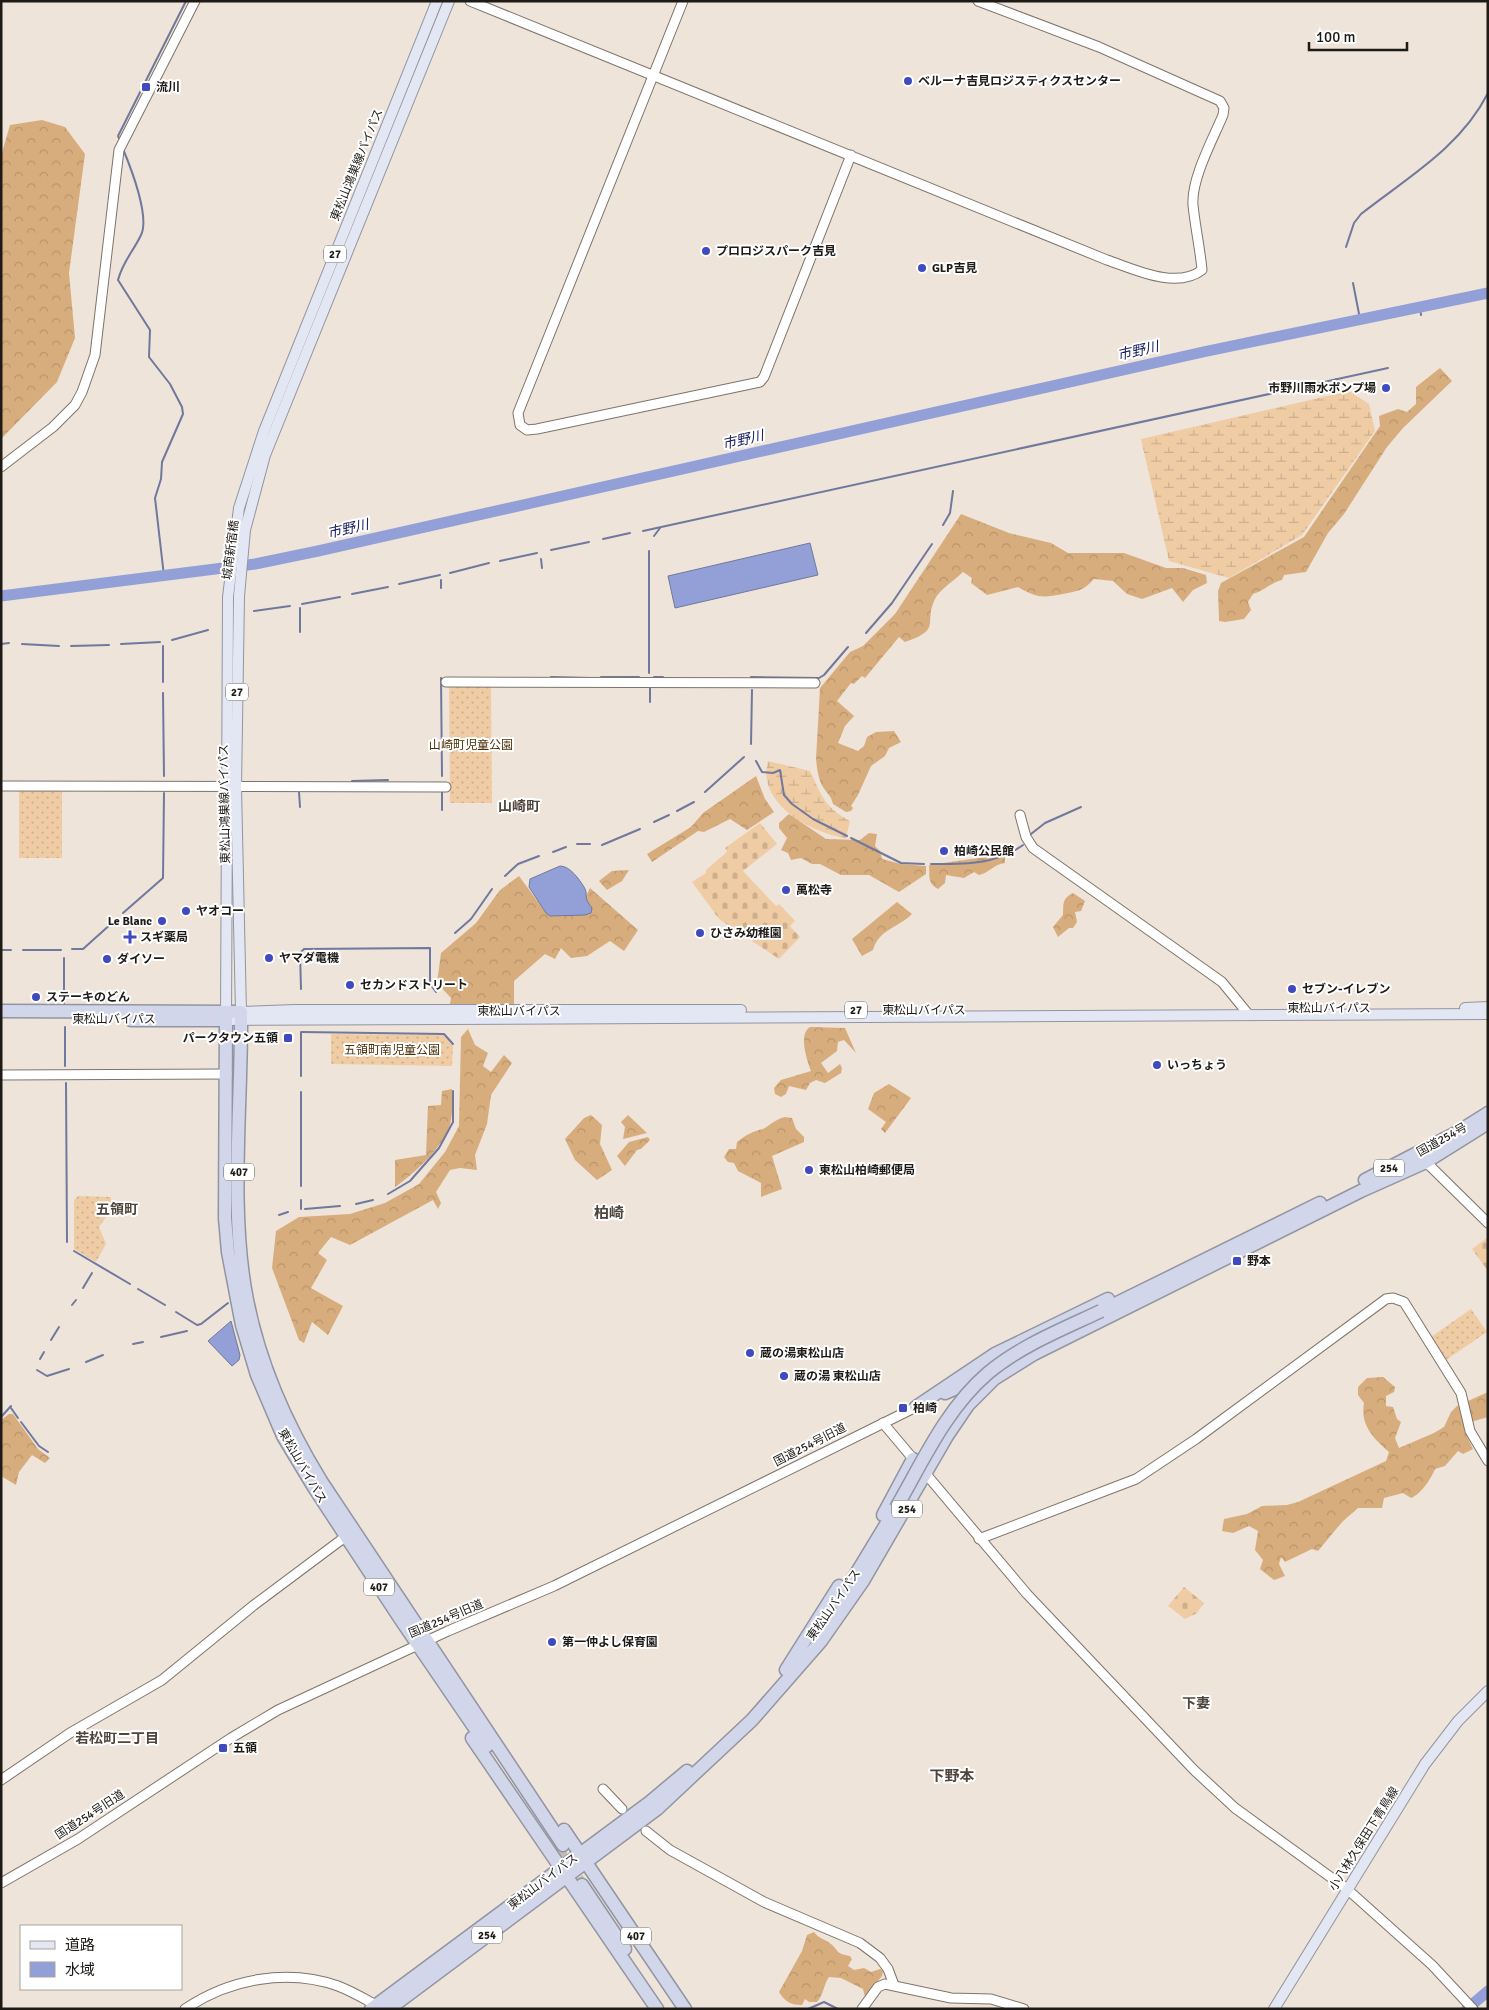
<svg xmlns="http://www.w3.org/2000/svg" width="1489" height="2010" viewBox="0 0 1489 2010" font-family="Signika,'Noto Sans JP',sans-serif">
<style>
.grass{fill:url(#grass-dots)}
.forest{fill:url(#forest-crowns)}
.wetland{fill:url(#wetland-marsh)}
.cemetery{fill:url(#cemetery-stones)}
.water{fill:#93a0d7;stroke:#70789d}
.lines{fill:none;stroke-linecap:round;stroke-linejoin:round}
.stream{stroke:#70789d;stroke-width:2}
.river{stroke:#93a0d7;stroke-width:11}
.highway-tunnel{stroke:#c4bcb2;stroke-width:12;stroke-dasharray:12 6;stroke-linecap:butt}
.minor-casing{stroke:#7d746b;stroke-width:11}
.major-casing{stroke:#9295a1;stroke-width:12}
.highway-casing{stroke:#9295a1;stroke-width:15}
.minor{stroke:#fff;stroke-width:9}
.major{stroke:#e3e6f3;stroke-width:10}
.highway{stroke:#d1d6eb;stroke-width:12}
.highway-bridge-casing{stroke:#9295a1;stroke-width:15;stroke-linecap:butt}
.highway-bridge{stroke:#d1d6eb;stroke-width:12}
.poi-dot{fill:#404abf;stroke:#fff;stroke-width:2}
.labels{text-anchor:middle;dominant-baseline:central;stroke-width:4;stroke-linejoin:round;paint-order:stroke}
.shield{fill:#fff;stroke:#625f5d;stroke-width:1}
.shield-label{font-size:11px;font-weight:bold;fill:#1e1b17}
.poi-label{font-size:12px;font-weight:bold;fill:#1e1b17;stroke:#fff;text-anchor:start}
.street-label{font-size:12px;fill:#1e1b17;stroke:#fff}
.park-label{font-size:12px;fill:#4c2f07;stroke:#fff}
.water-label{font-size:14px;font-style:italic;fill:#1c2160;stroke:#fff}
.neighbourhood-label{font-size:14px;font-weight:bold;fill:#4e463d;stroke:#fff}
.quarter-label{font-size:15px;font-weight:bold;fill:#4e463d;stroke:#fff}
</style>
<defs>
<pattern id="grass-dots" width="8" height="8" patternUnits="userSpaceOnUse" patternTransform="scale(1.25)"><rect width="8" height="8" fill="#f0cca5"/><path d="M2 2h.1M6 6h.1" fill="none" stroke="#cdaf8d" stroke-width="1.8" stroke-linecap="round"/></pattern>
<pattern id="forest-crowns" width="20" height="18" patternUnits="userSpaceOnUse" patternTransform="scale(1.25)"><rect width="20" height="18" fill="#d8ad7d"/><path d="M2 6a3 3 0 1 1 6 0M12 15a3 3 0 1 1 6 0" fill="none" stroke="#b9946b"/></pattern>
<pattern id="wetland-marsh" width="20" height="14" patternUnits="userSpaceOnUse" patternTransform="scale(1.25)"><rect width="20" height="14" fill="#f0cca5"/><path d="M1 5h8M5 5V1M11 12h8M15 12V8" fill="none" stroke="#cdaf8d"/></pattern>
<pattern id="cemetery-stones" width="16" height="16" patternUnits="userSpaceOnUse" patternTransform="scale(1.25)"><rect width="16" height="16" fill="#f0cca5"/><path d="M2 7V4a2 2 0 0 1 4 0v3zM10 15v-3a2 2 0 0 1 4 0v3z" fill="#cdaf8d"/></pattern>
</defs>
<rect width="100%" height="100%" fill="#eee4d9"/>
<g class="grass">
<polygon points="449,687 491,687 492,803 450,803"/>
<rect x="19" y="790" width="43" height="68"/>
<polygon points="331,1034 444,1035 453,1045 452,1066 331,1064"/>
<polygon points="78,1196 111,1197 111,1210 99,1227 106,1244 96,1262 74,1249 74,1200"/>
<polygon points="1471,1309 1487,1332 1446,1360 1431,1337"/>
</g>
<g class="forest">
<polygon points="42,120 65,127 85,154 69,273 75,338 57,382 1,439 1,156 10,125"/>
<path d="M1440 368 1452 381 1403 428 1387 447 1344 514 1328 533 1306 572 1284 575 1282 580C1270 583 1264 591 1253 594L1248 602 1251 610 1244 619 1225 622 1219 621 1218 591 1221 583 1304 537 1380 426 1379 416 1398 409 1407 412 1416 404V387Z"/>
<path d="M961 514 1009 533 1051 543 1068 553H1124L1166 568H1183L1206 575 1207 583 1193 590 1183 602 1172 588 1142 599 1127 594 1113 581 1094 579C1083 591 1078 591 1063 594 1042 598 1037 598 1018 587L987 595 971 583 972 578 963 572C955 580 940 589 935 599 923 624 943 629 905 642L899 637 865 678 862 676 854 684 851 683 837 701 854 716 845 726 838 743 858 751 864 746 867 737 876 732 894 731 901 742 889 748 885 756 871 766 858 795 851 806 853 808 851 811 846 812 833 804C831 795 827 794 823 787 818 779 817 767 816 759L820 688 850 652 863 646 895 614Z"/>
<polygon points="756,776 765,799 774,812 747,830 730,819 704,832 698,831 652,862 647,854 691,827 703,813"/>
<polygon points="789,814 826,839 860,840 869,833 877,834 875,846 880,851 882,859 901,864 926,866 926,874 899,892 869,875 841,875 820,864 812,864 801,858 791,860 788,853 781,850 787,838 779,828 779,823"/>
<path d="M1000 855 1005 857V863C994 864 989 873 979 875L974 872 964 878 946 875 945 883 938 889C927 883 930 876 929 865Z"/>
<polygon points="629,870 622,881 607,890 599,881 612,871"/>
<polygon points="519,876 544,910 562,916 580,908 590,888 638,930 624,951 610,941 587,956 571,958 561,948 555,959 545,954 514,981 514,1005 450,1004 451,998 437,983 441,953 476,923 500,890"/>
<path d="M1073 893 1085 901 1081 911 1075 912 1077 922 1073 928H1069L1058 937 1053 927 1063 915C1064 905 1061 899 1073 893Z"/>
<path d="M897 902 912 914C898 928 879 929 873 950L862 956 852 939Z"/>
<path d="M810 1027 845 1028 856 1053 844 1040 838 1042 837 1051 821 1063 828 1073 840 1064 842 1068 841 1073 825 1083 816 1080 810 1083 806 1090 789 1086 786 1094 781 1097 775 1094 774 1088 781 1080 811 1071C807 1060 798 1034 810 1027Z"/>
<polygon points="468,1029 475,1045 488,1053 483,1066 491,1072 504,1055 512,1063 491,1095 487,1124 475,1155 477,1170 460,1168 450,1170 436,1192 441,1203 438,1209 433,1200 350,1245 331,1237 318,1253 327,1260 311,1288 343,1306 328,1335 312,1322 304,1343 299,1340 272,1268 276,1231 299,1217 350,1214 385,1203 419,1184 445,1152 459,1126 461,1037"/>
<polygon points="889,1084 911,1098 885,1133 881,1129 886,1122 868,1109 874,1093"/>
<path d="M452 1089C452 1099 453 1110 451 1120 448 1143 413 1175 395 1187V1160L426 1155 428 1106 441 1105 442 1091Z"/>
<polygon points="591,1115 602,1125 600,1144 612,1170 597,1180 575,1160 565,1139 584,1118"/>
<polygon points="628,1115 647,1133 623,1139 625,1127 621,1122"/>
<path d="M785 1117 792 1118 796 1129 804 1137V1142L772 1156 782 1189 761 1197V1183L738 1171 734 1163 728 1162 724 1157 729 1149H736L737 1142C746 1135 753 1131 763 1129 768 1127 775 1119 785 1117Z"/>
<polygon points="648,1137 650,1140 641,1149 637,1150 625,1166 617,1156 629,1142"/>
<path d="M1383 1377 1395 1387 1394 1392 1386 1396V1406L1393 1407 1397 1419 1401 1422 1395 1438 1399 1448 1434 1433 1444 1427 1451 1412 1457 1406 1488 1392V1417L1464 1424V1430L1473 1449 1463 1454 1458 1451 1445 1466 1435 1469C1431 1479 1421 1494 1411 1498L1403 1493 1384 1498 1382 1508H1358L1342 1522 1318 1551 1312 1549 1285 1562 1281 1557 1279 1564 1285 1576 1274 1580 1260 1569 1263 1560 1255 1550 1258 1531 1249 1526 1233 1533 1222 1531 1224 1519 1247 1514 1262 1506 1287 1505 1298 1502 1386 1461 1389 1452C1373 1438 1360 1425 1364 1403L1358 1395V1387L1367 1378Z"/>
<polygon points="9,1414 13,1414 38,1449 50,1458 45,1463 32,1455 19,1472 16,1485 1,1476 1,1420"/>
<path d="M814 1932C819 1939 825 1939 831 1944 841 1953 835 1953 850 1956L852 1959 848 1966 854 1970 864 1968 871 1972 880 1969 883 1971 882 1976 865 1997 863 1989 841 1978 829 1977C823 1986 824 1994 817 2002H809L805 1999 802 2005C791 2005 785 2002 779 1992L802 1951 807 1935Z"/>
</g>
<g class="wetland">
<polygon points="1349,391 1369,404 1375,431 1302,535 1229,578 1169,561 1141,439"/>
<path d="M768 761 810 771C822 796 824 807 850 821L846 838C811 833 756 803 768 761Z"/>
</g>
<g class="cemetery">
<polygon points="760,823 777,844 743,871 776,906 779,904 795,921 790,926 800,937 779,959 719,919 692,882 706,873 706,870 727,852 725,848"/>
<polygon points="1488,1237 1488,1271 1472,1249"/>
<polygon points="1184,1587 1204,1603 1197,1613 1185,1619 1168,1606"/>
</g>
<g class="water">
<polygon points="810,543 818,575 675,608 668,576"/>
<path d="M560 866C570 866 579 879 584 887 589 895 582 896 592 908L591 913 585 915 550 916 546 913 529 887 530 879Z"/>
<polygon points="231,1321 240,1355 239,1360 232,1366 208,1341"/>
</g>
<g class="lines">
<g class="stream">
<polyline points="120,140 118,136 186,1"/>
<path d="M123 149C131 168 150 217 141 235 133 252 123 261 118 280L150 330 149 357 170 384 182 407 183 414 162 462 161 479 155 498 164 576"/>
<path d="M1346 247 1354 223 1361 214C1408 177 1460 148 1488 93"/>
<polyline points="1353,283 1360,319"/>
<polyline points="1420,306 1421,315"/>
<polyline points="1336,379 1347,386"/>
<polyline points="943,525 950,513 953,491"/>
<polyline points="643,531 1388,368"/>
<polyline points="654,536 660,528"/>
<polyline points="603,539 630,533"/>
<polyline points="551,550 589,542"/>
<polyline points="649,551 649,673"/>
<polyline points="541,559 542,568"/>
<polyline points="500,561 537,553"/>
<polyline points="450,573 489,563"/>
<polyline points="441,580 441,588"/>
<polyline points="399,584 440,575"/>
<polyline points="352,594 388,587"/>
<polyline points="302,604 340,597"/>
<polyline points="300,608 300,632"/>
<polyline points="254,611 290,606"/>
<polyline points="866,633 892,603 932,544"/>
<polyline points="172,640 208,630"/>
<polyline points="1,644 9,643"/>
<polyline points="22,644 59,646"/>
<polyline points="121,644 160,642"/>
<polyline points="71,646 109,645"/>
<polyline points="163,646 163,682"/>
<polyline points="551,677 589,678"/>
<polyline points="601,677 639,677"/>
<polyline points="654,677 663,677"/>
<polyline points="751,677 819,678 824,675 848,647"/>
<polyline points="441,678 442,776"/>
<polyline points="452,678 464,678"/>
<polyline points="502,678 537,678"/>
<polyline points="650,687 650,702"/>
<polyline points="163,693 164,776"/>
<polyline points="751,744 752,690"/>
<polyline points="756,761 762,772 773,773 780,770 784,795 792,804 813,819 847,836"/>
<polyline points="352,781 388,780"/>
<polyline points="299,792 300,807"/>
<polyline points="705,792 744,757"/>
<polyline points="442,810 442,791"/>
<polyline points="677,811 694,802"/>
<polyline points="654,822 669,815"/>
<polyline points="1031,834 1045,823 1081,807"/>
<polyline points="851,838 901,863 924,864"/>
<polyline points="577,844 590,844"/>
<polyline points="602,845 640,829"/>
<polyline points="553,852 566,847"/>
<path d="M931 864C964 864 995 865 1023 845"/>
<polyline points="505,876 518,864 539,856"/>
<polyline points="123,913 163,878 164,793"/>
<polyline points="455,933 471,919 492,889"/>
<polyline points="72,949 83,949 112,923"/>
<polyline points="1,950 11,950"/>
<polyline points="23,950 61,950"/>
<polyline points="64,958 64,1004"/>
<polyline points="301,989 300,953 304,949 430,948 430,984 436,992"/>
<polyline points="65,1027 65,1066"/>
<polyline points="302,1032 444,1034 453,1044"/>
<polyline points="301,1076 301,1032"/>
<polyline points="66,1083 67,1242"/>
<polyline points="301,1092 301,1186"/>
<polyline points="388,1194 410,1181 439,1148 453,1122 453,1091"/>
<polyline points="301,1200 301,1209"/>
<polyline points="356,1204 373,1200"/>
<polyline points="305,1209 340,1206"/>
<polyline points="279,1215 288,1212"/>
<polyline points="74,1251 130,1284"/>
<polyline points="83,1288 92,1273"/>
<polyline points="138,1289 165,1305"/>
<polyline points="72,1305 76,1300"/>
<polyline points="176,1312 197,1325 201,1324 228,1303"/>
<polyline points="161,1337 187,1331"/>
<polyline points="51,1340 59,1327"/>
<polyline points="133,1344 143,1342"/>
<polyline points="40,1359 44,1352"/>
<polyline points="86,1362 103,1355"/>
<polyline points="37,1370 47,1376 69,1369"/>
<polyline points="11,1408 18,1418"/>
<polyline points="1,1417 11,1406"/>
<polyline points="21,1422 39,1446 48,1452"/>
<polyline points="808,2009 824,2002 838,2009"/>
</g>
<g class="river">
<polyline points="1,596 255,564 318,551 1203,352 1488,293"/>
<polyline points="1467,2009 1488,1991"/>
</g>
<polyline class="highway-tunnel" points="557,1849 582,1885"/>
<g class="minor-casing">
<g id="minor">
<path d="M470 1 1107 260C1134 269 1176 290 1202 270 1200 248 1195 226 1193 205 1191 179 1213 139 1223 115L1224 108 1220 101 1099 47 978 1"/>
<polyline points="683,1 518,413 520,425 527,430 537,429 760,382 764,377 851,155"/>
<polyline points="1,467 53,427 75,405 82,392 95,355 119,150 195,1"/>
<polyline points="446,682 815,683"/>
<polyline points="1,786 446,787"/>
<polyline points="1020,815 1026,837 1033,848 1222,982 1249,1015"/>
<polyline points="1,1075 227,1074"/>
<polyline points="1426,1162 1488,1223"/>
<polyline points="883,1423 1027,1594 1194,1770 1235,1808 1347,1889 1432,1965 1473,2009"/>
<polyline points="979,1539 1136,1479 1196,1439 1386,1299 1393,1298 1404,1302 1461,1393 1470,1431 1488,1461"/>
<polyline points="1,1780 70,1733 162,1680 254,1605 345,1537"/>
<polyline points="603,1789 622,1809"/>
<polyline points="646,1831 670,1850 764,1902 860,1943 880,1958 888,1969 894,1985"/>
<polyline points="1,1883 78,1839 231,1738 278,1710 448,1631 554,1586 916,1407"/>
<path d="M185 2009C229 1979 287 1968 338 1986 354 1992 368 2001 383 2009"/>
<polyline points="862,2009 878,1987 885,1984 951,1998 991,1999 1024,2009"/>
</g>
</g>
<g class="major-casing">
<g id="major">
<polyline points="437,1 264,431 239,508 228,597 226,1020 1488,1014"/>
<polyline points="449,1 265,455 245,530 239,596 236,788 241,1012 295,1010 741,1010"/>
<polyline points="1465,1008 1488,1007"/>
<polyline points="1274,2009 1425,1764 1458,1721 1488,1691"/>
</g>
</g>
<g class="highway-casing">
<g id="highway">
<path d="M1 1011 241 1012C242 1104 229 1209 247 1300 260 1366 286 1424 321 1481L563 1845"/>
<polyline points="131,1020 226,1020 225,1218 228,1252 242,1325 257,1375 283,1436 315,1489 401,1620 487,1746"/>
<polyline points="1365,1180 1456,1133 1488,1113"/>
<polyline points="1101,1311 1320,1203"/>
<polyline points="945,1393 984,1376"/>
<polyline points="916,1407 995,1354 1108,1299"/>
<polyline points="883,1515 913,1459"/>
<polyline points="839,1602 896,1508"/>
<polyline points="786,1670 839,1586"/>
<polyline points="472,1738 657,2009"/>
<polyline points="564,1830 685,2009"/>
<polyline points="582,1885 625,1949"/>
<polyline points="371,2009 650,1802 687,1771"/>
<polyline points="389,2009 657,1809 752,1720 821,1641 863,1581 947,1436 968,1405 994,1379 1034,1354 1361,1191 1426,1162 1488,1123"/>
</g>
</g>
<use href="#minor" class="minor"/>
<use href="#major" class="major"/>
<use href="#highway" class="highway"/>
<g class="highway-bridge-casing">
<path id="highway-bridge" d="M896 1508C923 1461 946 1409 988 1373 1020 1346 1063 1329 1101 1311"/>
</g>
<use href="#highway-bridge" class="highway-bridge"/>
</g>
<g class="poi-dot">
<circle cx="908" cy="81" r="5"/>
<rect x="141" y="82" width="10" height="10" rx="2.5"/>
<circle cx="706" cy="251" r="5"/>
<circle cx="922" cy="268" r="5"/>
<circle cx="1386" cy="388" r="5"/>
<circle cx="944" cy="851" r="5"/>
<circle cx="786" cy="890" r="5"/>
<circle cx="186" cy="911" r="5"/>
<circle cx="162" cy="921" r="5"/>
<circle cx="700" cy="933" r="5"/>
<path d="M127.5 929.5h5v5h5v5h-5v5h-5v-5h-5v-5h5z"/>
<circle cx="269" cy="958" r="5"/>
<circle cx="107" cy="959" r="5"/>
<circle cx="350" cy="985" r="5"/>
<circle cx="1292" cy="989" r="5"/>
<circle cx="36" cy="997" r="5"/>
<rect x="283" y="1033" width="10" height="10" rx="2.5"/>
<circle cx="1157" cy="1065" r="5"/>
<circle cx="809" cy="1170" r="5"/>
<rect x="1232" y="1256" width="10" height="10" rx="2.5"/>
<circle cx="750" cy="1353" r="5"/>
<circle cx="784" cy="1376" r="5"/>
<rect x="898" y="1403" width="10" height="10" rx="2.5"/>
<circle cx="552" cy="1642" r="5"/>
<rect x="218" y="1743" width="10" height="10" rx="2.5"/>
</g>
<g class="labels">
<g class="shield">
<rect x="324" y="245.5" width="22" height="17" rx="4"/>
<rect x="226" y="683.5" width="22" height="17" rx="4"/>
<rect x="845" y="1001.5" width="22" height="17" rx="4"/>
<rect x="1374" y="1159.5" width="30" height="17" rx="4"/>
<rect x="224" y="1163.5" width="30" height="17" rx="4"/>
<rect x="892" y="1500.5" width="30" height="17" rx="4"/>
<rect x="364" y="1578.5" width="30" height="17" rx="4"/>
<rect x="472" y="1926.5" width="30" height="17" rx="4"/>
<rect x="621" y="1927.5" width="30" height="17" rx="4"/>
</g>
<g class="shield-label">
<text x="335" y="254">27</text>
<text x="237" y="692">27</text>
<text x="856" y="1010">27</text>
<text x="1389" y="1168">254</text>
<text x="239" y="1172">407</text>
<text x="907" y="1509">254</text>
<text x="379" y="1587">407</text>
<text x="487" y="1935">254</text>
<text x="636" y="1936">407</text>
</g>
<g class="poi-label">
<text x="918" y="81">ベルーナ吉見ロジスティクスセンター</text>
<text x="156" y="87">流川</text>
<text x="716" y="251">プロロジスパーク吉見</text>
<text x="932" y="268">GLP吉見</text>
<text x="1376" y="388" text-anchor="end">市野川雨水ポンプ場</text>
<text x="954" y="851">柏崎公民館</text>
<text x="796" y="890">萬松寺</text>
<text x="196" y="911">ヤオコー</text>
<text x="152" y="921" text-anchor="end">Le Blanc</text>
<text x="710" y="933">ひさみ幼稚園</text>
<text x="140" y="937">スギ薬局</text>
<text x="279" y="958">ヤマダ電機</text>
<text x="117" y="959">ダイソー</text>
<text x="360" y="985">セカンドストリート</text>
<text x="1302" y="989">セブン-イレブン</text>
<text x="46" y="997">ステーキのどん</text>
<text x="278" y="1038" text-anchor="end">パークタウン五領</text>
<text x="1167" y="1065">いっちょう</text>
<text x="819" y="1170">東松山柏崎郵便局</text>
<text x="1247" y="1261">野本</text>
<text x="760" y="1353">蔵の湯東松山店</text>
<text x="794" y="1376">蔵の湯 東松山店</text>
<text x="913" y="1408">柏崎</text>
<text x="562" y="1642">第一仲よし保育園</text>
<text x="233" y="1748">五領</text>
</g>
<g class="street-label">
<text transform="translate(357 165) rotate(-68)">東松山鴻巣線バイパス</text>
<text transform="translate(231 550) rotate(-83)">城南新宿橋</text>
<text transform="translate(225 804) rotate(-91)">東松山鴻巣線バイパス</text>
<text x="1329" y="1008">東松山バイパス</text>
<text x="924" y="1010">東松山バイパス</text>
<text x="519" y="1011">東松山バイパス</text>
<text x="114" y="1019">東松山バイパス</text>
<text transform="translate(1442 1140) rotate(-29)">国道254号</text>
<text transform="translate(810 1445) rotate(-27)">国道254号旧道</text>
<text transform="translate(302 1466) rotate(60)">東松山バイパス</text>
<text transform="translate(834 1605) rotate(-55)">東松山バイパス</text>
<text transform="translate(446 1619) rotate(-23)">国道254号旧道</text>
<text transform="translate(90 1815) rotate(-33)">国道254号旧道</text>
<text transform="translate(1364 1839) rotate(-58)">小八林久保田下青鳥線</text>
<text transform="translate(543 1882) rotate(-37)">東松山バイパス</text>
</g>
<g class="park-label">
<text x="471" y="745">山崎町児童公園</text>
<text x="392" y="1050">五領町南児童公園</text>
</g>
<g class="water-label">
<text transform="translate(1138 351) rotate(-13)">市野川</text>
<text transform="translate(743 440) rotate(-13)">市野川</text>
<text transform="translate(348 529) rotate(-13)">市野川</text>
</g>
<g class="neighbourhood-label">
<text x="519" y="806">山崎町</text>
<text x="117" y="1209">五領町</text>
<text x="1196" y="1703">下妻</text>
<text x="117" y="1738">若松町二丁目</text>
</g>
<g class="quarter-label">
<text x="609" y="1213">柏崎</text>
<text x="952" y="1776">下野本</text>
</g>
</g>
<rect width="1489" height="2010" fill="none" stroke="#1e1b17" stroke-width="5"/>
<rect x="20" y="1925" width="162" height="65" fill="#ffffff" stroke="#a5a4a2"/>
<rect x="30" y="1941" width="25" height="8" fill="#e3e6f3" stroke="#a5a4a2"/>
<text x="65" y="1950" font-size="15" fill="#1e1b17">道路</text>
<rect x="30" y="1962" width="25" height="15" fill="#93a0d7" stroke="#a5a4a2"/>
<text x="65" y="1975" font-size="15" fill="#1e1b17">水域</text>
<path d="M1309 42v8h98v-8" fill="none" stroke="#1e1b17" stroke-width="2.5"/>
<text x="1316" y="42" font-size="15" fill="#1e1b17" stroke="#ffffff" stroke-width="4" paint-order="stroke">100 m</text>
</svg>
